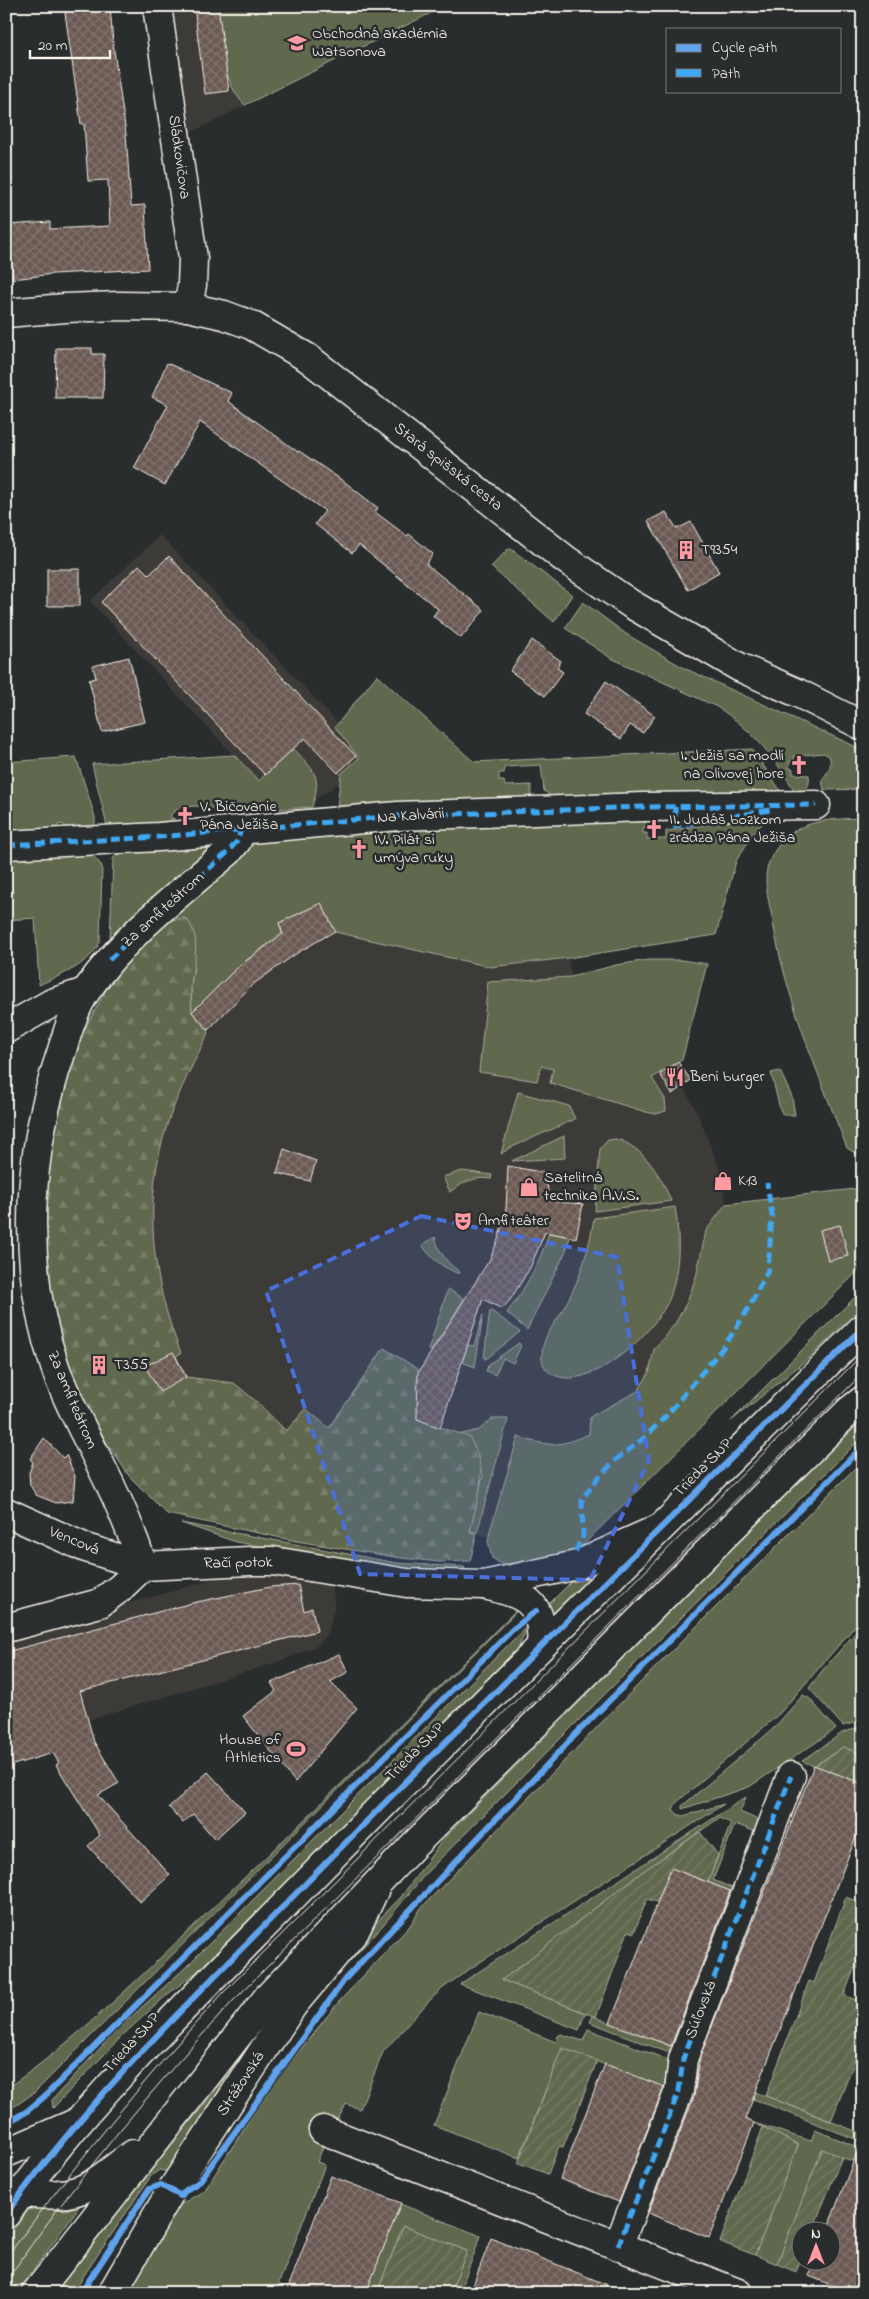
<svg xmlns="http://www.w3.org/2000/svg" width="869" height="2299" viewBox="0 0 869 2299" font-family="'Indie Flower',sans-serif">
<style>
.built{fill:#3e3a39}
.green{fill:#61684e;stroke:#aaac9b}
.forest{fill:url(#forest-firs);stroke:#aaac9b}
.garden{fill:url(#garden-furrows);stroke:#aaac9b}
.building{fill:url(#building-cross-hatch);stroke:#f4f1e8}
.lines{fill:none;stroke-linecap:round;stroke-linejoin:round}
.street-casing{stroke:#f4f1e8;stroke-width:31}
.secondary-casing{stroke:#f4f1e8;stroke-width:31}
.street{stroke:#2a2d2e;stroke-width:28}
.secondary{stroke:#2a2d2e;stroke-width:28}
.tram{stroke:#f4f1e8;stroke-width:1}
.quiet{stroke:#3fa9f5;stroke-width:5;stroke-dasharray:10 5;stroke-linecap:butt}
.cycleway-casing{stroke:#2a2d2e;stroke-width:9}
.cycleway{stroke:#60a3ed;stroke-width:6}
.marked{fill:#486fdb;fill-opacity:0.2;stroke:#486fdb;stroke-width:4;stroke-dasharray:10 6;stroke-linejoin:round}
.labels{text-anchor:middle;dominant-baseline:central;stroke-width:5;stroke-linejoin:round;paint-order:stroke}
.poi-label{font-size:16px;fill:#f4f1e8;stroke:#2a2d2e;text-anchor:start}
.street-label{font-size:16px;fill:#f4f1e8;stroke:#2a2d2e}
</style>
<defs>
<pattern id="forest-firs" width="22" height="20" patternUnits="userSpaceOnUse" patternTransform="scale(1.25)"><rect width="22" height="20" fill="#61684e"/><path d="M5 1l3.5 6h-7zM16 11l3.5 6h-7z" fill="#787e68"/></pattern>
<pattern id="garden-furrows" width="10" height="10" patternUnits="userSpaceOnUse" patternTransform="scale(1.25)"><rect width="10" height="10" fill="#61684e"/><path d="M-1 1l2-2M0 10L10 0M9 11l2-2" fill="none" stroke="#787e68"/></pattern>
<pattern id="building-cross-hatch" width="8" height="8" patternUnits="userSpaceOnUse" patternTransform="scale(1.25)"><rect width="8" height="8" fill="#6b5a53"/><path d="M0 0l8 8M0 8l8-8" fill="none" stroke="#81726c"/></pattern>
</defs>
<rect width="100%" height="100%" fill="#2a2d2e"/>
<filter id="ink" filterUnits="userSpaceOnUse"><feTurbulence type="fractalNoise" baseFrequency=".02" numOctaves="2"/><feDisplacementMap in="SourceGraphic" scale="10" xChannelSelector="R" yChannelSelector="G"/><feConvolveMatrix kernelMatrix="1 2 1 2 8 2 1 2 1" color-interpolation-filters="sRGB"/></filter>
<g filter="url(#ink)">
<g class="built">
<polygon points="157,6 445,6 186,135"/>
<polygon points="160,535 369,756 332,789 289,815 90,601"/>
<polygon points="335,932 491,967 568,958 577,1006 678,1062 691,1081 683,1086 697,1112 722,1175 728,1221 727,1277 531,1549 470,1531 280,1434 186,1377 51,1271 139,956 209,1031 215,1021 254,983 297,953"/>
<polygon points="238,1569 329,1583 334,1595 334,1608 329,1629 321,1642 317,1646 275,1663 88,1720 93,1740 6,1767 6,1637 170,1592 208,1581"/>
</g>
<g class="green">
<path d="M218 6H351L353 11 362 6H445L245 105C220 81 223 39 218 6Z"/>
<polygon points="511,549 572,595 554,622 491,567 507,550"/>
<path d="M583 602 626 634 684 668 863 750V789L824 790 822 780C828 771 833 767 829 756L824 753 794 756V761H790L789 768 793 769V774L809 775C810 784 808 788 801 794L796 793C774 757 753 730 717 707L611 658 565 628Z"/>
<polygon points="377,675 474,762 752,749 782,793 555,799 544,791 541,765 505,767 504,773 499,773 499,781 504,781 505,786 531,785 531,796 526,800 337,806 341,774 359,758 335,727"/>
<path d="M293 748C315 772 322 774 312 807L241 812 196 806 181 807 171 814V819L174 818V821L182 825 108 830 92 764 234 755 259 781Z"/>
<polygon points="76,757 95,817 95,829 69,831 63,824 58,825 54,833 6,836 6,762"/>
<polygon points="771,815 755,831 736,861 716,935 568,958 491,967 335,932 321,903 279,923 282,933 239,966 192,1012 191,986 194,966 163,921 249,847 262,839 526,821 529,825 539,825 542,820 646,821 646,827 643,828 643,833 647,833 647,839 666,839 666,831"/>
<path d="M863 818V1158L847 1148C818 1073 785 997 772 917 769 902 764 885 767 869 769 860 774 851 779 845 798 819 834 819 863 818Z"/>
<polygon points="220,847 111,941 110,940 113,859 117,854"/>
<path d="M90 852 102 866 100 941C91 965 60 975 39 985L35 918 6 920V854Z"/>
<polygon points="648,960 681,960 707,964 682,1060 652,1078 665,1099 666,1111 656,1114 646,1112 550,1083 553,1069 541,1066 537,1081 479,1072 488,982 571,977 616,965"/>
<polygon points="780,1071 792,1097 795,1115 783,1115 780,1109 771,1073"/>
<polygon points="518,1092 569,1106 575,1119 508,1149 501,1154"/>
<polygon points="564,1136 565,1158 512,1161"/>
<path d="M616 1139C643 1146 662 1177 671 1201L595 1211 600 1149 608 1140Z"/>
<path d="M462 1171 492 1175 491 1179C476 1176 462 1182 450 1192L443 1177Z"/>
<path d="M863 1188V1266L579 1549 544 1561 501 1564 492 1558 488 1541 490 1531 518 1437C551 1447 558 1447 589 1434L590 1418 593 1415 638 1391 649 1373 654 1349 675 1324 687 1302 696 1277 706 1231 726 1204Z"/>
<path d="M675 1207C680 1237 680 1268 670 1297 658 1330 589 1395 552 1374 545 1370 541 1363 542 1355 542 1335 558 1321 566 1304 581 1277 589 1249 594 1218Z"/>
<path d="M549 1233 570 1237 565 1253 527 1330 507 1313C526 1288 540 1262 549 1233Z"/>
<path d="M435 1237C439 1253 447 1263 460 1272L459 1274C443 1267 432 1260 422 1245Z"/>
<polygon points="448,1289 464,1299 431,1351 428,1350"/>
<polygon points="863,1289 863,1305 809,1358 731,1421"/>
<polygon points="490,1310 520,1332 486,1359 484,1358"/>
<polygon points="483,1315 475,1367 462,1362 468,1345 474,1346"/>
<polygon points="519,1343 521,1346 513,1363 503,1358 495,1375 486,1371 489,1364"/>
<polygon points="492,1419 508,1419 477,1533 470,1531 483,1475 462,1434 479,1430"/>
<polygon points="863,1420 863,1436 427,1872 383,1925 315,1999 226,2126 253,2075 363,1936 401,1897 444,1838 827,1454"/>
<path d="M863 1460V1617L780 1713 676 1803 673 1809 677 1814 683 1816 724 1804 474 1966 443 1988 428 2002 383 2052 360 2109 346 2104C340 2118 330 2129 321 2143L323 2147 317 2162 325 2165 275 2293H203L196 2290 194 2293H128L180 2205 205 2190 248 2122 288 2065 337 2004 409 1927 421 1908 643 1680Z"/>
<polygon points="181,1523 397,1563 464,1567 465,1569 430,1574 236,1542"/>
<polygon points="589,1576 585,1582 548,1618 545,1608 571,1582"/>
<path d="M519 1607 520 1608 34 2093 6 2112V2089C78 2039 140 1977 203 1917 310 1816 415 1711 519 1607Z"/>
<polygon points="863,1624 863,1720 843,1726 809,1688 822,1671"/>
<polygon points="528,1625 519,1647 199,1970 168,1994 124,2034 53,2108 52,2100 118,2029 185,1968"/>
<polygon points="803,1695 809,1698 836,1729 749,1787 682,1809 682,1806 773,1729"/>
<polygon points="863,1726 863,1755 843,1747 814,1766 802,1761 842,1733"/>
<polygon points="746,1797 740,1812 758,1820 754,1831 735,1824 713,1880 732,1888 730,1891 708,1882 731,1823 719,1818 642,1872 502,1980 585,2013 579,2030 460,1984"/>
<polygon points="479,2012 556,2042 558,2036 561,2034 583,2041 588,2029 668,2060 664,2088 562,2048 519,2158 439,2127 434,2125"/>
<polygon points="593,2016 670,2046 669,2053 590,2022"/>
<polygon points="265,2024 171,2172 159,2170 151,2176 72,2293 55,2293 143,2179 213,2094"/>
<polygon points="696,2069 863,2134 863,2142 743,2095 739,2106 695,2089"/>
<polygon points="754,2123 811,2141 815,2130 863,2149 863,2165 822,2150 777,2264 755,2255 798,2145"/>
<polygon points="34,2203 36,2207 66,2210 81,2204 17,2293 6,2293 6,2239"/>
<polygon points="400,2204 481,2236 459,2293 450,2293 467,2251 403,2226 377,2293 366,2293"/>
</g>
<path class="forest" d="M185 918C204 936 192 965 191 988 191 996 191 1004 192 1012L209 1031C195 1061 179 1090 168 1122 142 1199 151 1279 181 1353L176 1356 186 1377 234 1383 257 1402 286 1431 306 1409 329 1428 384 1348 418 1369 417 1419 469 1437C490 1470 478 1495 470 1531L477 1533 470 1561 439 1562 401 1558 296 1541 167 1514 129 1476 107 1443 75 1387 62 1346 45 1273 43 1178 60 1092 80 1038 113 977 163 921Z"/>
<g class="garden">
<polygon points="843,1747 863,1755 863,1784 815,1766"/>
<polygon points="700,1832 718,1855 708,1882 671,1868 657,1902 647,1899 634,1933 628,1931 596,2017 502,1980 642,1872"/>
<polygon points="846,1897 863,1904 863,1970 855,1967 844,1995 863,2003 863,2040 831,2121 766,2096 809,1981 814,1983"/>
<polygon points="562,2048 597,2061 563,2147 559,2146 548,2174 518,2163"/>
<polygon points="763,2127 798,2145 755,2255 720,2242"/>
<polygon points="822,2149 842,2157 812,2231 802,2232 801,2259 796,2272 777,2264"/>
<polygon points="403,2226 467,2251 450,2293 377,2293"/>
</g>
<g class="building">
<polygon points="64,6 110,6 113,44 126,134 131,206 145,205 148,269 53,274 13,279 8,225 50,222 50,229 110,226 108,180 88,181 84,124 81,124"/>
<polygon points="194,6 218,6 229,91 205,94"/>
<polygon points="56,348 92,348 92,354 104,354 103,398 55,398"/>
<polygon points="167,363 232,393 228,401 298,452 299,451 346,483 378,508 375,512 407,536 409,534 433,554 426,564 484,610 461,638 433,616 438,609 359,545 352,553 315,524 325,511 200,422 165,485 134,468 168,405 152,397"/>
<polygon points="666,512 677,529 691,522 719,572 688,590 648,521"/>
<polygon points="169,556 356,756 338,773 305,738 265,775 101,602 139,565 149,575"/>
<rect x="47" y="569" width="33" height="37"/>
<polygon points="532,640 561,661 557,668 563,672 545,696 510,671"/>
<polygon points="129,657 145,722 102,732 89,680 96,678 93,666"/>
<polygon points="606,681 655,716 643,733 630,725 621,739 584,714"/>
<polygon points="321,903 335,931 297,953 252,985 208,1030 192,1012 239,966 283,934 279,923"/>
<polygon points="678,1062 691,1080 672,1094 660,1074"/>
<polygon points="284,1149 316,1161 310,1181 277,1173"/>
<polygon points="508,1166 546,1173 549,1201 583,1204 576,1238 545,1232 530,1268 510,1300 502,1309 483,1299 440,1428 417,1419 418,1373 490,1259 499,1237 506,1209"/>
<polygon points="840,1225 848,1256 828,1261 820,1230"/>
<polygon points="173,1352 186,1377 160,1392 145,1366"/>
<polygon points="44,1438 63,1458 66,1455 75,1476 73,1501 56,1503 36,1495 30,1485 29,1473 33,1462 30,1459"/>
<polygon points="298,1585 304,1611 312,1608 317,1631 80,1691 94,1742 119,1783 98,1795 170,1875 140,1902 88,1846 100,1835 56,1765 59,1763 53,1753 6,1767 6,1652 192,1603 270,1587"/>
<polygon points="339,1654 348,1672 330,1682 357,1708 295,1782 243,1716 276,1691 271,1683"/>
<polygon points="814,1765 863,1784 863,1819 745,2119 754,2123 709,2238 648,2213 694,2097 700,2057"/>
<polygon points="208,1772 245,1812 215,1839 193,1814 183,1823 169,1807"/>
<polygon points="671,1868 730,1891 671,2046 610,2023"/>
<polygon points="605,2064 664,2087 619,2202 560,2179"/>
<polygon points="861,2142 863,2293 851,2293 809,2276 815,2262 832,2262 832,2232 826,2232"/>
<polygon points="331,2176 401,2203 366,2293 286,2293"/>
<polygon points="491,2238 625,2292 625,2293 470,2293"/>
</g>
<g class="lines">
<g class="street-casing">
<g id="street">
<polyline points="157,6 193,258 192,285 188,307"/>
<polyline points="6,313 65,308 119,306 188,307 224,315 251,325 308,358 565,559 631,604 739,667 798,693 863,726"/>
<polyline points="6,845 159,837 398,816 643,807 816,805"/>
<polyline points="6,1029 52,1003 85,992"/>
<polyline points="6,1512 86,1548 143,1566"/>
<path d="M143 1566C132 1532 118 1499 101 1466 85 1433 67 1402 55 1367 20 1264 27 1152 62 1050 68 1030 75 1007 87 990 124 936 178 895 228 852L237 841 241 830"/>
<polyline points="6,1628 100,1603 120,1588 143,1566 250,1561 273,1561 407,1583 484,1585"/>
<path d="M541 1645C545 1601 522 1593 484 1585L577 1565 658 1529"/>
<polyline points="323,2130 738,2293"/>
<polyline points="618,2246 679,2091 683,2059 791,1776"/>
<polyline points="112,2293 171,2191 293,2005 355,1931 375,1889"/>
</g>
</g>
<g class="secondary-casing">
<g id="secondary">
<polyline points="6,2153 73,2124"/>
<path d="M8 2192C34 2194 65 2199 89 2186 104 2177 119 2164 133 2154"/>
<path d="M6 2214C95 2090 208 1984 314 1875 494 1690 680 1510 863 1328"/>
<polyline points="36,2293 268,1997 412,1847 849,1411 863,1400"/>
</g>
</g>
<use href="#street" class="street"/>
<use href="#secondary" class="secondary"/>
<g class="tram">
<path d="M6 2258C74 2166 145 2078 223 1993L863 1354"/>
<path d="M6 2281C74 2182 151 2090 232 2002L863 1373"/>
</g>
<g class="quiet">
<polyline points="675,807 675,826 770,810"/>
<polyline points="6,845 159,837 398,816 643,807 816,805"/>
<polyline points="109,960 142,927 228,852 237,841 241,830"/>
<polyline points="575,1552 583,1536 582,1499 598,1478 617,1459 644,1438 667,1415 725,1345 750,1306 768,1270 772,1216 767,1183"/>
<polyline points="618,2246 679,2091 683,2059 791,1776"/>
</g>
<g class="cycleway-casing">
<g id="cycleway">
<polyline points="6,2123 26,2112 45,2096 513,1629 536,1611"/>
<path d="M6 2214C95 2090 208 1984 314 1875 494 1690 680 1510 863 1328"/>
<polyline points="81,2293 149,2189 161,2185 181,2196 186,2190 199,2182 345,1979 578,1732 863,1446"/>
</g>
</g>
<use href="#cycleway" class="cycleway"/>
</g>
</g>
<path class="marked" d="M421 1216 617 1257 649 1461 590 1580 360 1574 266 1291Z"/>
<defs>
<g id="school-bare" transform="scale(1.5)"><path d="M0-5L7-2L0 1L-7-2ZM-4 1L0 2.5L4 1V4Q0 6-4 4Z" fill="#ff9aa2" stroke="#2a2d2e" stroke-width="2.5" paint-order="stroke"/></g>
<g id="building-bare" transform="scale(1.5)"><path d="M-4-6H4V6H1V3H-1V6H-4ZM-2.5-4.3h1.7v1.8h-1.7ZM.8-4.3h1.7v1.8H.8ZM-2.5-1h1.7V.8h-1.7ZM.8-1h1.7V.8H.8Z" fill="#ff9aa2" stroke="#2a2d2e" stroke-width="2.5" paint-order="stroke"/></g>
<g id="church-bare" transform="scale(1.5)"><path d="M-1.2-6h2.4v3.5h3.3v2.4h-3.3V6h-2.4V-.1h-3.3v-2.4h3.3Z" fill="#ff9aa2" stroke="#2a2d2e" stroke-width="2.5" paint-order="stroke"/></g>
<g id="restaurant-bare" transform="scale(1.5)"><path d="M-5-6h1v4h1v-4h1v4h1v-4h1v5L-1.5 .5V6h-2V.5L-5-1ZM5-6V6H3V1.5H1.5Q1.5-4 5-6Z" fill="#ff9aa2" stroke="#2a2d2e" stroke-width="2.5" paint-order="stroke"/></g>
<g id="shop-bare" transform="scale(1.5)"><path d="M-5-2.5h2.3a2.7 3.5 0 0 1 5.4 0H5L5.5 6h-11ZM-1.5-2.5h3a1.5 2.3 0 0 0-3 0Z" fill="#ff9aa2" stroke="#2a2d2e" stroke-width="2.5" paint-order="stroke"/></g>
<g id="theatre-bare" transform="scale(1.5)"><path d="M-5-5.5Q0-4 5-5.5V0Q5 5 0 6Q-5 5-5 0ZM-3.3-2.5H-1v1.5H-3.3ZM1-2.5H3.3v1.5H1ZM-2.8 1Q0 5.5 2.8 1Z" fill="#ff9aa2" stroke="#2a2d2e" stroke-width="2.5" paint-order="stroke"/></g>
<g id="stadium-bare" transform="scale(1.5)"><path d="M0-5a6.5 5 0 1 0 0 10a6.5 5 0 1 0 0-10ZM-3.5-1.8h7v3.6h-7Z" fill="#ff9aa2" stroke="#2a2d2e" stroke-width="2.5" paint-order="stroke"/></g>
</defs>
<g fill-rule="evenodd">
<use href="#school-bare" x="297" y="43"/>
<use href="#building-bare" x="686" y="550"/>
<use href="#church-bare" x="799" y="765"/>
<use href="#church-bare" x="185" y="816"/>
<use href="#church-bare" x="654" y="829"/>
<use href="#church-bare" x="359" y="849"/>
<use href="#restaurant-bare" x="675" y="1077"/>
<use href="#shop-bare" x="723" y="1181"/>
<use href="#shop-bare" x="529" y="1187"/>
<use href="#theatre-bare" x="463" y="1221"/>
<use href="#building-bare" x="99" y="1365"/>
<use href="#stadium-bare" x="296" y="1749"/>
</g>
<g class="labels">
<g class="poi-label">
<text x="312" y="34">Obchodná akadémia<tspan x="312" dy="18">Watsonova</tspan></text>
<text x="701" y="550">T9354</text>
<text x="784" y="756" text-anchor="end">I. Ježiš sa modlí<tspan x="784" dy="18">na Olivovej hore</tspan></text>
<text x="200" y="807">V. Bičovanie<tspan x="200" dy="18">Pána Ježiša</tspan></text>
<text x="669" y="820">II. Judáš bozkom<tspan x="669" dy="18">zrádza Pána Ježiša</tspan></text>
<text x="374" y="840">IV. Pilát si<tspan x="374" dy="18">umýva ruky</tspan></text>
<text x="690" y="1077">Beni burger</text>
<text x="544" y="1178">Satelitná<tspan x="544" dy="18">technika A.V.S.</tspan></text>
<text x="738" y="1181">K13</text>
<text x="478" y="1221">Amfiteáter</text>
<text x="114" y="1365">T355</text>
<text x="281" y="1740" text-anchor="end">House of<tspan x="281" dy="18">Athletics</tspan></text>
</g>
<g class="street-label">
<text transform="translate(179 157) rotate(82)">Sládkovičova</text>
<text transform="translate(448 467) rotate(38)">Stará spišská cesta</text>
<text transform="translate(411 816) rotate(-4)">Na Kalvárii</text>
<text transform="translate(163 910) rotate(-42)">Za amfiteátrom</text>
<text transform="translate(72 1400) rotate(67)">Za amfiteátrom</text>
<text transform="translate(703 1468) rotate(-45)">Trieda SNP</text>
<text transform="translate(74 1541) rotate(22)">Vencová</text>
<text transform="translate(238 1563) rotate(-1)">Račí potok</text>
<text transform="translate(415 1752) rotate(-45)">Trieda SNP</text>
<text transform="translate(701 2010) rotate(-69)">Súľovská</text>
<text transform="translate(132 2043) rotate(-48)">Trieda SNP</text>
<text transform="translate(241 2084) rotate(-57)">Strážovská</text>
</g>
</g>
<rect width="869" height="2299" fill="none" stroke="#2a2d2e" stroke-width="25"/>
<rect x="12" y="12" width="844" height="2274" fill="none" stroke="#f4f1e8" stroke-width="2" filter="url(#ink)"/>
<rect x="666" y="28" width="175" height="65" fill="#2a2d2e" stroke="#7b7b78"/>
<rect x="676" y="44" width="25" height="8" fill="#60a3ed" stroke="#7b7b78"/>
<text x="712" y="52" font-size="15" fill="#f4f1e8">Cycle path</text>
<rect x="676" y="69" width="25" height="8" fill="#3fa9f5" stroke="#7b7b78"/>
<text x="712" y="78" font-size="15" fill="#f4f1e8">Path</text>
<g transform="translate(816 2246)"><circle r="24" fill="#2a2d2e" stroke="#7b7b78"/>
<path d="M0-4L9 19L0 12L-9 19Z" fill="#ff9aa2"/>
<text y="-8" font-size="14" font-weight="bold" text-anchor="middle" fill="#f4f1e8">N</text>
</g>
<path d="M30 50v8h80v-8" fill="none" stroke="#f4f1e8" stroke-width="2.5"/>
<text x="38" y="50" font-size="15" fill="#f4f1e8" stroke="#2a2d2e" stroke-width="4" paint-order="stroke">20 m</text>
</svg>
